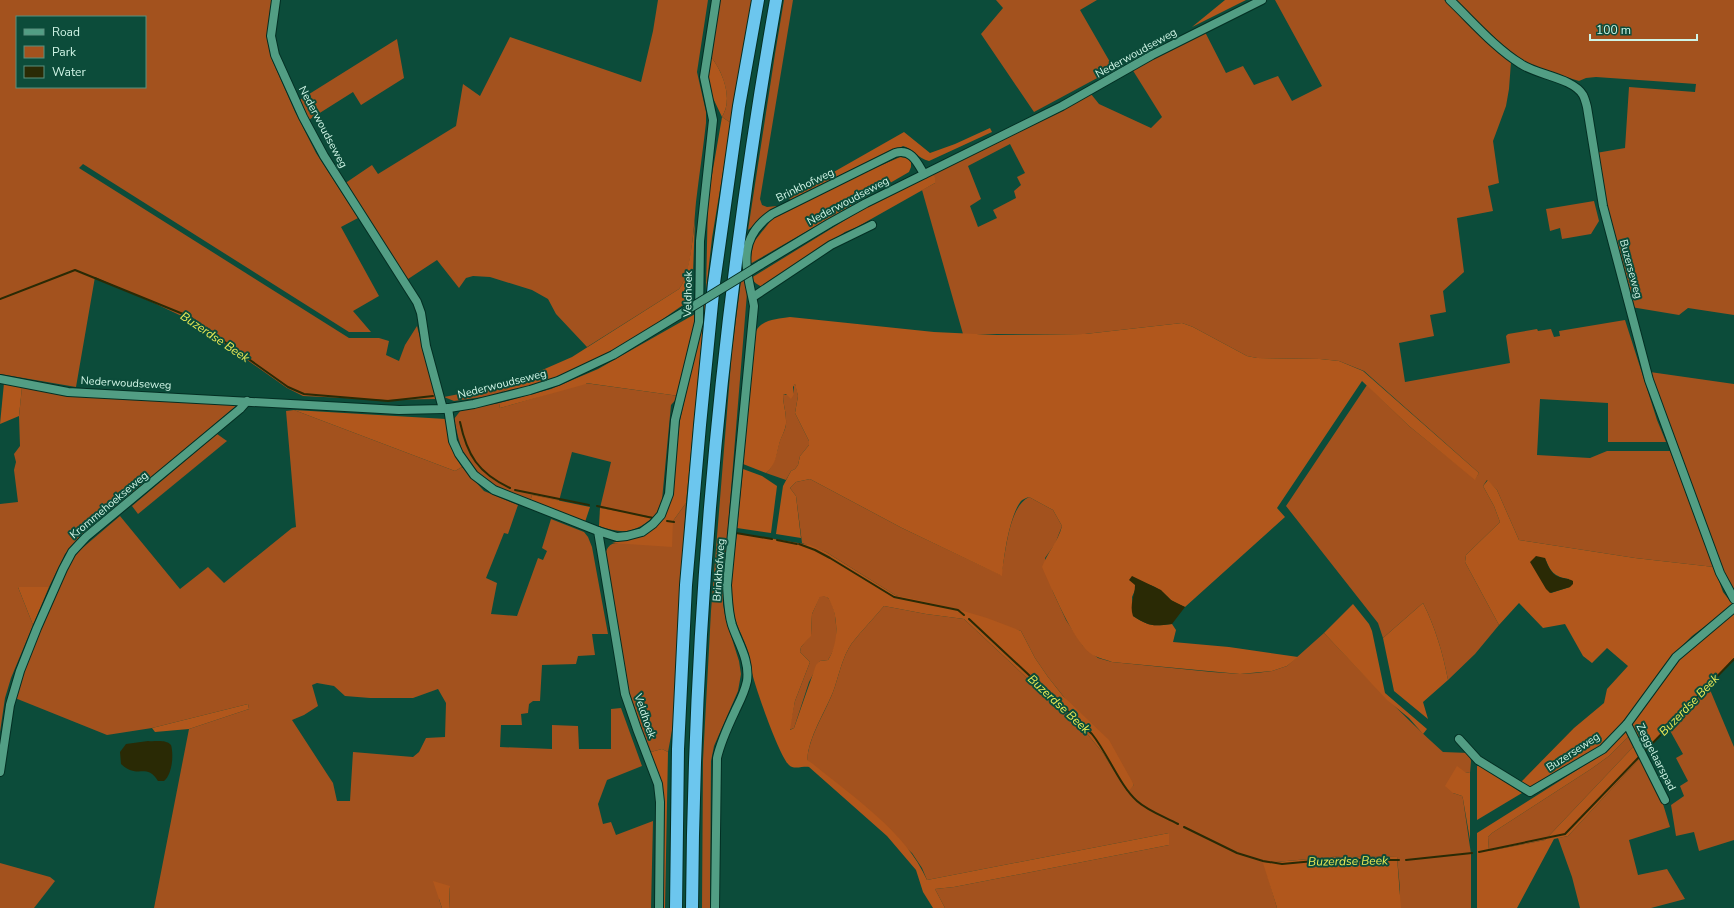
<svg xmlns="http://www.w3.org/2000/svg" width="1734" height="908" viewBox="0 0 1734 908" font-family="'Nunito Sans',sans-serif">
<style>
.green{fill:#a3521e;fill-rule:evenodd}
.forest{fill:#b1571c;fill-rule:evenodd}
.water{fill:#2a2a05}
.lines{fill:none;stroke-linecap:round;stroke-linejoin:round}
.stream{stroke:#2a2a05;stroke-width:2}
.minor-casing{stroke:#032f23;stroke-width:10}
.highway-casing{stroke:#032f23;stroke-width:14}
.minor{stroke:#529e84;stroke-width:8}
.highway{stroke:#6cc6ee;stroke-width:12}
.minor-bridge-casing{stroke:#032f23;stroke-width:10;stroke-linecap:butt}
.minor-bridge{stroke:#529e84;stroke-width:8}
.labels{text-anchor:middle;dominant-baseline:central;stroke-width:4;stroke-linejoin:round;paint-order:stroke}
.street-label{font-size:11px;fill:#d0f5e6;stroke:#0c4c3a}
.water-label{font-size:12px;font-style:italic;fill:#eaea56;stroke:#0c4c3a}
</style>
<rect width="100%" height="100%" fill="#0c4c3a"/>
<g class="green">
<path d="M0 0H273L268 37 269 48 272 60 295 112 316 153 358 218 341 227 379 296 353 311 371 332H349L83 164 79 168 349 338H379L389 341 386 355 399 361 405 345 417 326 436 399 385 400 303 396 287 388 190 320 154 303 95 277 76 387 0 374ZM17 17H145V87H17Z"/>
<path d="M658 0H708L697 72 706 112V123C703 150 699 176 696 202 694 223 692 274 679 289L587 347 556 314 548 299 532 290 490 277 473 276 466 278 459 288 437 260 405 281 344 184 372 165 378 174 456 126 463 84 480 96 510 37 641 82 653 31Z"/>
<path d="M718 0H752L731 123 722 117C734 98 722 70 709 54Z"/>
<polygon points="784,0 793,0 760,199 762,205 767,207 777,206 748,230 775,54"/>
<polygon points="996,0 1097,0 1080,10 1114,69 1034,112 981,34 1003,8"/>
<path d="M1275 0H1444L1511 62 1509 89 1506 106 1493 141 1499 183 1488 186 1493 211 1457 218 1464 272 1443 291 1446 312 1430 315 1434 336 1399 343 1405 382 1510 363 1506 336 1508 334 1537 329 1538 331 1551 329 1554 337 1560 336 1559 331 1625 320 1657 420 1666 442H1608V403L1540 399 1537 455 1590 458 1607 451H1670L1714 567 1635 558 1519 540 1497 490 1487 480 1483 486 1494 506 1500 522 1466 555 1465 562 1499 625 1475 654 1448 680C1443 653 1435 627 1423 603L1383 638 1378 623 1286 506 1367 385 1409 426 1475 479 1479 473 1364 371 1339 361 1320 359 1257 358 1247 356 1193 327 1182 323 1085 334H963L922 190 935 183 933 174 1105 84 1091 94 1099 104 1151 128 1162 117 1132 69 1205 32 1226 73 1243 66 1254 85 1278 76 1292 101 1322 86ZM1010 144 1025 173 1017 177 1021 185 1014 191 1016 198 993 210 997 218 978 227 970 206 981 199 968 166Z"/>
<polygon points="1454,0 1734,0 1734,315 1688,308 1679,315 1631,307 1616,256 1596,153 1625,148 1629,87 1695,92 1696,84 1596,77 1586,78 1579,81 1523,64"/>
<polygon points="397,39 404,78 361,105 353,92 307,121 298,101"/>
<polygon points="1594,201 1599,221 1591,234 1562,239 1560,228 1550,231 1546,209"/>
<polygon points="744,272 747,293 723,588 723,604 726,620 739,661 741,674 738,691 714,746 711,761 710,908 702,908 703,760 711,611 732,350 742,273"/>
<polygon points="540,371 496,395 454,401 444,397 484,389"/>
<polygon points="1650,372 1734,384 1734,596 1732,594 1670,430"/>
<path d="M585 383 679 396 671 405 662 500 657 512 653 517 600 508 611 462 572 452 559 501 532 495 530 502C516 496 500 491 487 483 465 470 459 442 454 419L461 410 499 403 500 408Z"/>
<path d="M794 384 796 386 798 396 795 413 809 441V445L800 456 798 465 795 469 791 471 786 480 766 473C775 465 776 455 779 444 781 436 787 429 786 420 786 411 783 404 783 395L794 394Z"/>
<polygon points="22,387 86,397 237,405 83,535 65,554 49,587 18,587 33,625 11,678 5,698 0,732 0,504 18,502 14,470 16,462 14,454 20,446 19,416"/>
<path d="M294 410 455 471 462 467 484 491 518 505 508 534 504 533 486 578 497 583 491 614 517 616 538 558 543 560 547 551 542 548 551 519 584 532 588 537 592 547 608 634H592L595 655 578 656 576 664 542 665 540 701H533L529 704 528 713 521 714 522 725H501L500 747 552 749V725L578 726 579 749H611V709L621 708 642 766 607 780 598 804 603 824 611 822 616 835 653 821 651 908H449L450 887 439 899 442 908H154L189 729 249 709 248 704 152 728 107 735 15 698 17 689 58 586 70 562 80 550 120 516 180 589 208 567 224 583 292 528 296 527 286 411ZM317 683 334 686 345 696 370 698H413L438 689 446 703 445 737 426 738 419 752 413 757 353 752 350 801H337L333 783 329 777 292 720 304 715 318 706 312 685Z"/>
<polygon points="217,434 227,441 138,514 132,506"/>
<path d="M810 479 902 528 1001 575C1006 554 1008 507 1029 497L1053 510 1062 526 1055 544 1045 558 1053 592 1066 620 1083 646 1098 658 1112 662 1212 672 1240 674 1256 673 1272 671 1287 666 1324 633C1363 674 1401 714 1443 752L1469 753 1471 761 1470 773 1465 772 1453 793 1462 796 1463 799 1471 854V908H1400V889L1397 857 1343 856 1264 863 1277 908H945L935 889 954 887 1169 845V833L927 880 922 868 912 853 807 761C809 736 824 715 833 692 839 676 842 657 852 643 862 630 874 618 884 606L926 614 964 619 1089 736 1103 753 1127 791 1134 785 1048 677 1035 658 1021 631 895 595 826 552 802 543 796 496 790 488 796 482Z"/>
<path d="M686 503 673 725 668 752 662 749 647 753 632 711 614 611 605 554C609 544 611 543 622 543L673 521Z"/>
<path d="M820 596C837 593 837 631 836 642 835 648 831 655 828 660L820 661 809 682 794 728 789 730 795 701 810 662 800 652 801 647 811 635 812 614Z"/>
<polygon points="1708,685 1734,747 1734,840 1699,851 1694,832 1676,836 1671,805 1684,796 1680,786 1688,781 1676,758 1683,754 1668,727"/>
<polygon points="1629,736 1634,746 1545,840 1489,851 1488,837 1492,833 1591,769 1609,756"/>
<polygon points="1640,758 1663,804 1670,827 1629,840 1638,875 1667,869 1685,899 1651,908 1580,908 1572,877 1558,838 1568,836"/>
<polygon points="0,863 50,877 55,881 34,908 0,908"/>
</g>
<g class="forest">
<polygon points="1225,0 1246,0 1192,27"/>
<path d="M709 54C722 70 734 97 722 117L731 123 712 238 706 291 708 198 722 117 712 96 708 81Z"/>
<path d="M990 128 992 132 929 161C918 159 913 148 903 146L793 202 788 198 904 132 930 153 955 144Z"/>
<polygon points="900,157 907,158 911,161 911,167 909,172 750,264 753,243 772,219 857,176"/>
<path d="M933 174 935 178V183L857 227 845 232 769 284 763 287C757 285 754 282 751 278L873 203Z"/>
<path d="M695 220 692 299C665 317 639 337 611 354 576 374 535 385 496 395L540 371 572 357 679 289C689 277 693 237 695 220Z"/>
<polygon points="706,296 686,503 673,521 672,547 612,543 636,537 649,531 671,495 680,420 700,331 701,298"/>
<polygon points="695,314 695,330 679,396 586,383 586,384 500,408 499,403 551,389 598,369"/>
<path d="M790 317 934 332 997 335 1085 334 1182 323 1193 327 1247 356 1257 358 1320 359 1339 361 1363 371 1479 473 1475 480 1409 426 1362 381 1277 508 1285 517 1185 607C1181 605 1174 603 1171 600 1160 589 1151 581 1135 585V590L1132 597 1133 616C1150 627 1153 626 1172 624L1176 630 1173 642 1229 647 1298 657 1287 666 1272 671 1240 674 1112 662C1105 659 1096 658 1090 653 1073 641 1051 587 1042 567 1047 553 1058 542 1062 526L1053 510 1029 497C1026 498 1023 499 1021 501 1009 517 1004 556 1002 576L902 528 810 479 796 482 790 488 796 496 801 538 776 534 783 486 791 471 795 469 798 465 800 456 809 445V441L795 413 798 396 795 384 793 387 794 394 791 399 786 394 783 395C783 404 786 411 786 420 787 429 781 436 779 445 776 456 776 465 766 473L743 464 756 331C762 319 778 319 790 317Z"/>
<polygon points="4,383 22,387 19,416 0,424"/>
<polygon points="294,410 446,419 454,454 462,467 455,471"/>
<polygon points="743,469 762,476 777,486 771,533 737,528"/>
<path d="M1488 480 1497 490 1519 540 1635 558 1714 567 1723 592 1733 605 1692 636 1672 656 1616 732 1598 748 1528 789 1520 783 1574 728 1604 703 1607 689 1628 666 1607 648 1592 663 1583 656 1565 624 1543 628 1519 603 1499 625 1465 562 1466 555 1500 522 1494 506 1483 486ZM1545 558C1550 571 1554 577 1569 579L1570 587 1551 593Z"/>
<polygon points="532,495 590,507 585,522 530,502"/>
<path d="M600 508 653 517C634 534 622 534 599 526Z"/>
<path d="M737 533 810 545 826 552 895 595 953 608 987 618 1021 631 1035 658 1048 677 1063 696 1109 740 1134 785 1128 792 1103 753 1089 736 964 619 926 614 884 606C874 618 862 630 852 643 842 657 839 676 833 692 824 714 809 736 807 760L813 764C853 797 906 832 927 880L1169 833V845L954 887 935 889 945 908H933L923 892 916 870 887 836 809 767C803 766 793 770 789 765 779 756 754 684 751 669 750 664 750 659 749 654 744 637 734 623 732 605 729 582 734 556 737 533ZM823 596 828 598C839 615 839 643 828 660L820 661 816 665 794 728 790 730 795 701 810 662 800 652 801 647 811 636 812 614 820 597Z"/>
<polygon points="18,587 49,587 33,625"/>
<path d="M1423 603C1435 627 1443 653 1448 680L1423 702 1428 719 1394 691 1383 638Z"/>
<polygon points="1353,604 1369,624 1372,631 1385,693 1427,729 1423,734 1409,718 1387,700 1324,633"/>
<polygon points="1734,612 1734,658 1644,753 1630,724 1672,665"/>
<polygon points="248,704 249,709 189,729 155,732 152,728"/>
<polygon points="1626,729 1629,736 1609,756 1591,769 1492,833 1488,837 1489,851 1545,840 1634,746 1640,758 1568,836 1554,839 1517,908 1477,908 1477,833 1604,753"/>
<polygon points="662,749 668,752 665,908 661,908 663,794 659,780 647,753"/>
<polygon points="1457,766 1465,772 1470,773 1470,840 1463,799 1462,796 1453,793 1445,786"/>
<polygon points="1477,766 1481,766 1522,793 1477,820"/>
<polygon points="1343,856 1397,857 1401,908 1277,908 1263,863"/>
<polygon points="433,881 450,886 450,884 449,908 442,908"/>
</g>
<g class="water">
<path d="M1536 556 1545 558C1548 566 1551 574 1559 577 1564 579 1568 578 1573 581V584L1570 587 1550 593 1546 589 1530 562Z"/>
<path d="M1132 576 1161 590 1171 600 1185 607 1172 624C1153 626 1150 627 1133 616 1129 604 1135 596 1135 585L1129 580Z"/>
<path d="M148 741C156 742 165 739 171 745 174 755 172 775 164 781H158C146 762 138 780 121 764L120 752 126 744Z"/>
</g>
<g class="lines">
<g class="stream">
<polyline points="0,299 75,270 188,316 288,387 304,394 388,401 433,396"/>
<path d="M460 422C467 455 478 473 510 488"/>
<polyline points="515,490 589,505"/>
<polyline points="597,506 653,518"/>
<polyline points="667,521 674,522"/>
<polyline points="736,533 772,539"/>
<polyline points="777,540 797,544"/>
<polyline points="799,544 815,550 830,558 894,597 958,610 964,615"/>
<path d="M969 619 1092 734C1108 754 1120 786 1137 801 1148 811 1165 817 1178 824"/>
<polyline points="1645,751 1734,659"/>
<polyline points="1184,827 1237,853 1263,861 1282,864 1325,860 1399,860"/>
<polyline points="1479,852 1565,834 1640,756"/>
<polyline points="1406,860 1472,853"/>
</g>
<g class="minor-casing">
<g id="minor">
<polyline points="276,0 271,36 275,55 303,117 324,156 417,302 421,313 426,346 443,409"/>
<path d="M1450 0C1472 21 1495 48 1521 64 1537 75 1573 78 1583 95 1585 99 1586 103 1587 107L1603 206 1649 380 1720 573 1734 599"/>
<polyline points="760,265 830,223 866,203 1062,106 1152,55 1262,0"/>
<polyline points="753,297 831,245 872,225"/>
<polyline points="0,379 68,392 399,410 443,409 474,404 530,390 558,381 613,355 687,310"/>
<polyline points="448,408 453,441 459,454 474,475 494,490 598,531 625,694 637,729 658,784 660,802 659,908"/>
<polyline points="598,531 617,537 627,536 642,532 653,524 661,515 669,494 675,420 699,322 700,241 713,120 704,77 716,0"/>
<polyline points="1627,724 1665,800"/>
<polyline points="1459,739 1478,760 1530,792 1603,749 1627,724 1676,657 1734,608"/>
<polyline points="0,772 10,705 20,671 37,628 63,569 72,552 86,537 240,409 247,401"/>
<path d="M715 908 717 758C721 740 729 724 737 707 741 699 745 690 747 681 750 660 738 643 732 625 728 612 728 599 727 585L754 306C747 270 735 240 772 214L895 153C911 148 917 162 924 174"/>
</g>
</g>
<g class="highway-casing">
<g id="highway">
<polyline points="676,908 678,749 686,585 700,425 714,283 739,106 758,0"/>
<path d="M692 908C694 603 723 300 776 0"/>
</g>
</g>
<use href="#minor" class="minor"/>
<use href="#highway" class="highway"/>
<g class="minor-bridge-casing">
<polyline id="minor-bridge" points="687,310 760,265"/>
</g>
<use href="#minor-bridge" class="minor-bridge"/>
</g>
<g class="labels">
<g class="street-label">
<text transform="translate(1136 53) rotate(-29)">Nederwoudseweg</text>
<text transform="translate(323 127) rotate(62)">Nederwoudseweg</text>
<text transform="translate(805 185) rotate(-26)">Brinkhofweg</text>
<text transform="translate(848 201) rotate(-28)">Nederwoudseweg</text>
<text transform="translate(1631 269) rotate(75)">Buzerseweg</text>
<text transform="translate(688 294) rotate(-89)">Veldhoek</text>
<text transform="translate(126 383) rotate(3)">Nederwoudseweg</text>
<text transform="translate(502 384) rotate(-14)">Nederwoudseweg</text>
<text transform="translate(109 505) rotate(-40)">Krommehoekseweg</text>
<text transform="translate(719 570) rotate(-86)">Brinkhofweg</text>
<text transform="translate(645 716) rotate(71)">Veldhoek</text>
<text transform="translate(1573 752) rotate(-33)">Buzerseweg</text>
<text transform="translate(1656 757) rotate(63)">Zeggelaarspad</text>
</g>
<g class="water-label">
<text transform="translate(215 337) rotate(34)">Buzerdse Beek</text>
<text transform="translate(1059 704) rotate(43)">Buzerdse Beek</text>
<text transform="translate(1689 705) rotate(-46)">Buzerdse Beek</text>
<text transform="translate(1348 861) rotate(-1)">Buzerdse Beek</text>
</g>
</g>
<rect x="16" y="16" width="130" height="72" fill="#0c4c3a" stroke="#5a907f"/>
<rect x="24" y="29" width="20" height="6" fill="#529e84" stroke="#5a907f"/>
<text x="52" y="36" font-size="12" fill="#d0f5e6">Road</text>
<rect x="24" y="46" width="20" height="12" fill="#a3521e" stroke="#5a907f"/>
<text x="52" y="56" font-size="12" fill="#d0f5e6">Park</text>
<rect x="24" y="66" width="20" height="12" fill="#2a2a05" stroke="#5a907f"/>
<text x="52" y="76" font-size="12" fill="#d0f5e6">Water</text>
<path d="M1590 34v6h107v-6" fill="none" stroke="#d0f5e6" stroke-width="2"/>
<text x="1596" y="34" font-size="12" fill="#d0f5e6" stroke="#0c4c3a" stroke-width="3" paint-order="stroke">100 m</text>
</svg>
